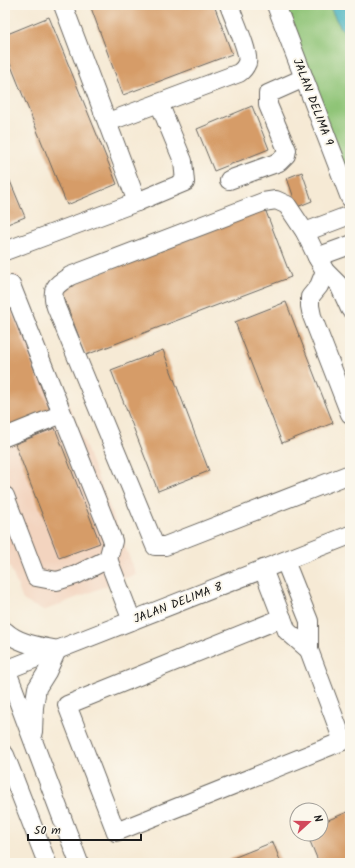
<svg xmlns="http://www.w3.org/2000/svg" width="355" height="868" viewBox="0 0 355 868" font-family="Kalam,sans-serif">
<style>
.built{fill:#f3d4bf}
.green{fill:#8fc477;stroke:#56704a}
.water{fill:#44b2bf;stroke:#30676e}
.building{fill:#d69c67}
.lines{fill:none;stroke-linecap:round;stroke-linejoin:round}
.minor-casing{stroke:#68645d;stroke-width:20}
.minor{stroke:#fff;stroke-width:18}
.labels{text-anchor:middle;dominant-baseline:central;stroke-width:4;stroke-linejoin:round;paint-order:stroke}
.street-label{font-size:12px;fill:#1c1c1c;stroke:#fbf7ec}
</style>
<rect width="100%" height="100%" fill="#fbf7ec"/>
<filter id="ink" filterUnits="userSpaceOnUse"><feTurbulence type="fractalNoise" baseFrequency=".025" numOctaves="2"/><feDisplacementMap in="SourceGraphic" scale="8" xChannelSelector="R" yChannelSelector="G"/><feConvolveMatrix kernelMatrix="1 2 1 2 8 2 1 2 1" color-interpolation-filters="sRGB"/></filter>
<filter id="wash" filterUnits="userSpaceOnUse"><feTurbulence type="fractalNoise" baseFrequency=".012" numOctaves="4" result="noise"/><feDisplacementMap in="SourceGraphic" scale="16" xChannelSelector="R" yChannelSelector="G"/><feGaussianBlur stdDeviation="0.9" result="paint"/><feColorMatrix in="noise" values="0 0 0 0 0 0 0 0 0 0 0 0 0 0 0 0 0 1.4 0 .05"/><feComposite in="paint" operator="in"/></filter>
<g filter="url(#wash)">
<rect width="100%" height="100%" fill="#f6ead5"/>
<polygon class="built" points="17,274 136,574 43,611 23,600 5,554 5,279"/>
<polygon class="green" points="279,5 350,5 350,187"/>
<path class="water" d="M329 5H350V36C340 31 334 15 329 5Z"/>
<g id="blocks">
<g class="building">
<polygon points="90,5 214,5 232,54 123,95"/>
<polygon points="49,17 117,184 67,205 5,51 5,35"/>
<polygon points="252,106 269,149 214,171 197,129"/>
<polygon points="5,169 25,217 5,225"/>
<polygon points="302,172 312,201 297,207 287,178"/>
<polygon points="265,209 291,277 86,355 60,288"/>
<polygon points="7,299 51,413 9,428 5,417 5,300"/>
<polygon points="286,302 333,423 282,443 235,322"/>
<polygon points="163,350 209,471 158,491 111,370"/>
<polygon points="55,428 100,543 59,558 15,444"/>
<polygon points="350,811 350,863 319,863 307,834 321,834 321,823"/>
<polygon points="273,842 281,863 229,863 228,860"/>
</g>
</g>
</g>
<g filter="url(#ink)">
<use href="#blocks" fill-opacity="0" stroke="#68645d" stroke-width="1"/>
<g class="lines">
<g class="minor-casing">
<g id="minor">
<polyline points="63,5 137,202"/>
<polyline points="276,5 350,198"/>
<path d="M108 122 239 73C242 71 245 68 247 63 250 53 233 17 229 5"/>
<polyline points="229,180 279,162 286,155 287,150 268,105 268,94 304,78"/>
<polyline points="305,232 350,215"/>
<polyline points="5,251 137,202 185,182 183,161 159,103"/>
<polyline points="317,257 350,245"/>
<polyline points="325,271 319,286 310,297 310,306 312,316 350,414"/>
<polyline points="5,288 11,285 113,541 108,559"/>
<path d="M350 309 339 285 325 271 317 257 305 232 287 205 276 200 263 202 70 276C55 286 50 288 56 307L155 546H165L350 474"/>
<polyline points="5,437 62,414"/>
<polyline points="5,496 36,577 57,581 76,575 108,559 132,621"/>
<polyline points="263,569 287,631 309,650"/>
<polyline points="282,618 67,705 116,832 343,741 309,650 309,621 285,561"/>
<path d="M5 631C19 644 39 646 57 650"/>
<polyline points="5,666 79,863"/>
<polyline points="6,670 350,535"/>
<polyline points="33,732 34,707 37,688 47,672 57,650"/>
<polyline points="5,755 47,863"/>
</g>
</g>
<use href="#minor" class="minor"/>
</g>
</g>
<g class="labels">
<g class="street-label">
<text transform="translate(313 102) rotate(69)">JALAN DELIMA 9</text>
<text transform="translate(178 603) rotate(-21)">JALAN DELIMA 8</text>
</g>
</g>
<rect width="355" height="868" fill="none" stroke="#fbf7ec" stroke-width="20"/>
<g transform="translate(309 822) rotate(69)"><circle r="19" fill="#fbf7ec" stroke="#a29f99"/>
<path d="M0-3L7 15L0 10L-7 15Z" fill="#d1495b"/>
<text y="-6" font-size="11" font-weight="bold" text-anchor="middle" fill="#1c1c1c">N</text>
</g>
<path d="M28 834v6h113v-6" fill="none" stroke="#1c1c1c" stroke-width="2"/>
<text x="34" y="834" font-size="12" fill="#1c1c1c" stroke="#fbf7ec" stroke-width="3" paint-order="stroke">50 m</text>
</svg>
